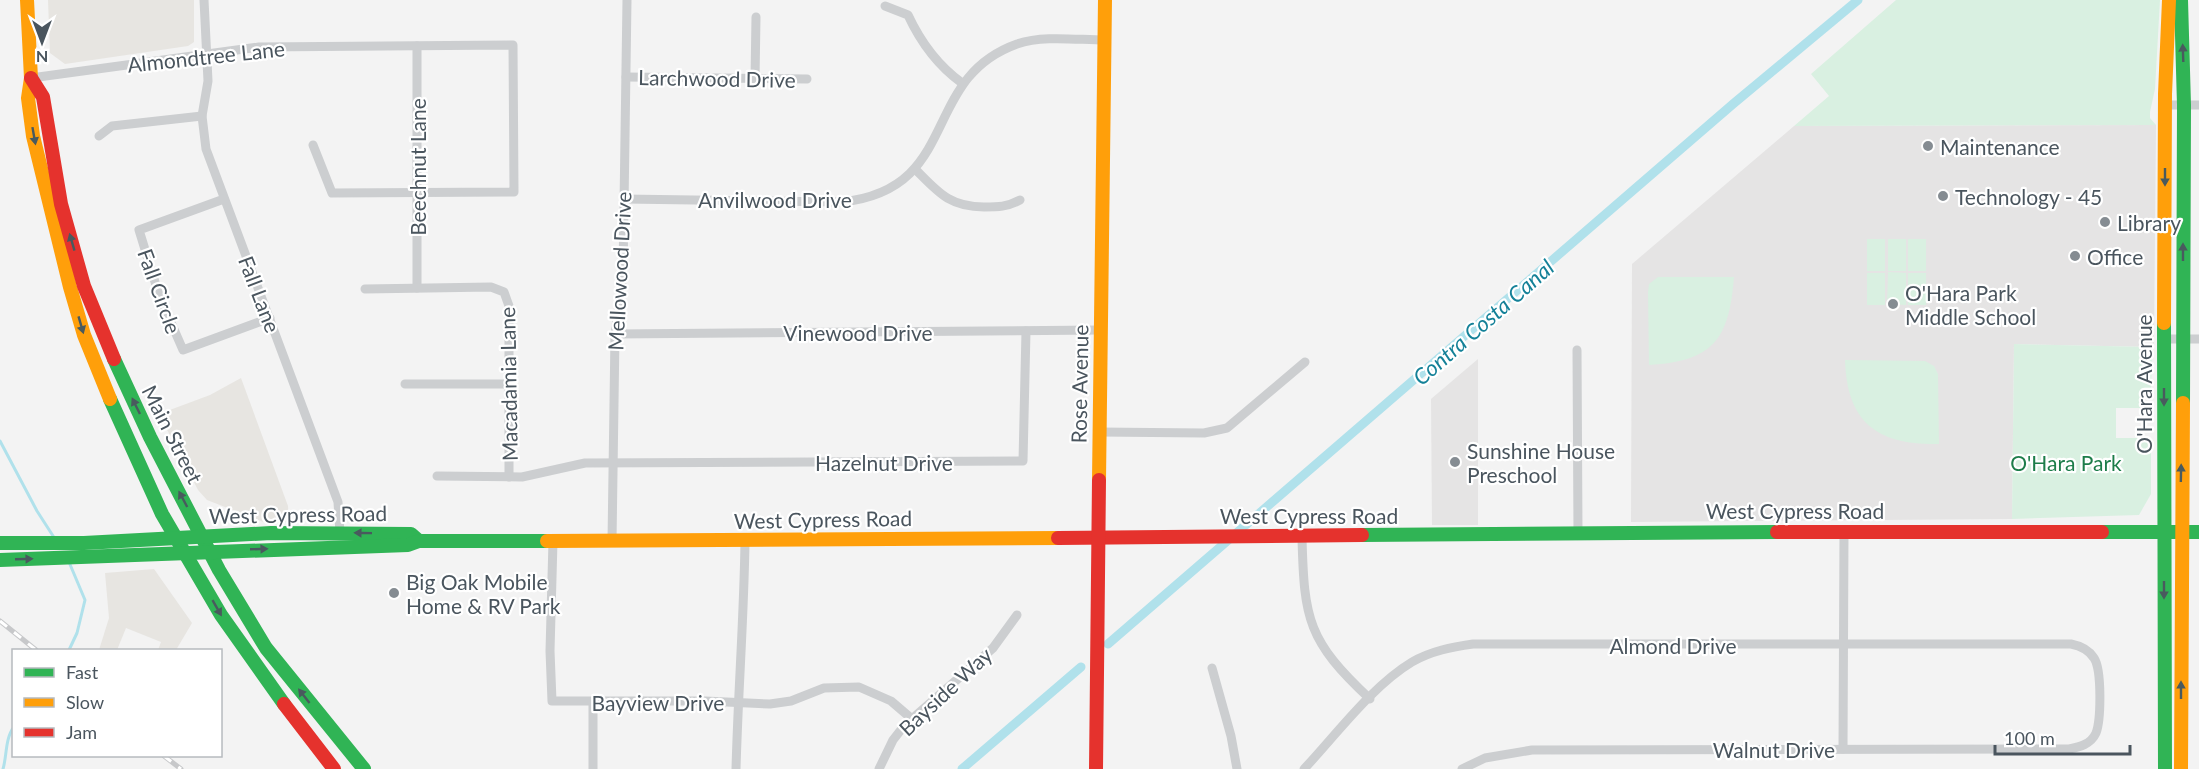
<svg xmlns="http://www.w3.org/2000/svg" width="2199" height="769" viewBox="0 0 2199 769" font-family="Lato,sans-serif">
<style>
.commercial{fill:#e7e5e1}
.education{fill:#e5e4e4}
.green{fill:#d9f0e1}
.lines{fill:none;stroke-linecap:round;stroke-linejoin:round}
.stream{stroke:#b0e1eb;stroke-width:3}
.canal{stroke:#b0e1eb;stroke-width:9}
.street{stroke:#ccced0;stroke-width:9}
.fast{stroke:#30b455;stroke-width:14}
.slow{stroke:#ff9f0a;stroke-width:14}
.jam{stroke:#e5322d;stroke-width:14}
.rail-casing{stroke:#c7c8ca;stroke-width:5}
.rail{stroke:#fff;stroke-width:3;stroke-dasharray:9;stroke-linecap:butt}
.oneway{fill:#495a5e}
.poi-dot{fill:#858c92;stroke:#fff;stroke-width:2}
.labels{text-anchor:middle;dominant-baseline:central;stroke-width:4.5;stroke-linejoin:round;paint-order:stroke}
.street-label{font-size:21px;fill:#4a555e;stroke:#fff}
.poi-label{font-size:21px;fill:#4a555e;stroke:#fff;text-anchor:start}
.park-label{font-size:21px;fill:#1d7d4a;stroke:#fff}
.water-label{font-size:22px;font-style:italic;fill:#148198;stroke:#fff}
</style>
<rect width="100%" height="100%" fill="#f3f3f3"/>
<g class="commercial">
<polygon points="48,0 194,0 194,42 188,46 65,64 50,53"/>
<polygon points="241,378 288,506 289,522 266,523 207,500 198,490 159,414 210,395"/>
<polygon points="154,569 192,623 176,650 158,650 161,642 126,628 117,650 99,650 109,618 105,573"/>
</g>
<g class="education">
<polygon points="2156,125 2154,347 2014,344 2012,519 1631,522 1632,264 1794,126"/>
<polygon points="1478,359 1478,525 1432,525 1431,399"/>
</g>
<g class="green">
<polygon points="1896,0 2160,0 2155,89 2150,112 2150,118 2156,125 1794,126 1829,96 1811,74"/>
<rect x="1867" y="239" width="18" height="32"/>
<rect x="1888" y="239" width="18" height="32"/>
<rect x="1908" y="239" width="18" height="32"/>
<polygon points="1888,272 1906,273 1906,305 1887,304"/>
<rect x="1867" y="273" width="18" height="32"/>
<rect x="1908" y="273" width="18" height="32"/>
<path d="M1658 277H1734C1729 340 1713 361 1649 365L1648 292 1649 284Z"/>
<polygon points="2014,344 2152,347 2151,393 2143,399 2143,408 2116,408 2116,438 2151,438 2151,494 2139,515 2012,519"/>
<path d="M1845 360 1925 361 1934 366 1938 374 1939 444C1878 445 1847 424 1845 360Z"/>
</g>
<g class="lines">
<g class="stream">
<polyline points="0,441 37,511 55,539"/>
<polyline points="69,562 85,600 77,633 69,650"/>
<path d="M3 769C7 756 5 738 14 727"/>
</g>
<g class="canal">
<polyline points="1108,644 1733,104 1858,0"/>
<polyline points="962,769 1081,667"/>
</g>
<g class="street">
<polyline points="204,0 208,81 202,116 206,149 338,502 340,533"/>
<path d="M885 6 908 15C921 43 937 65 962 83"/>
<polyline points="626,77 807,79"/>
<polyline points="31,78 259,47 513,45 514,192 332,193 313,145"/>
<polyline points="755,79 756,17"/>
<polyline points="2166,105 2199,105"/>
<polyline points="99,136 112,126 202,116"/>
<path d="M915 169C938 192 949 207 984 207 998 207 1007 207 1020 200"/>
<polyline points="224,199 139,230 159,295 183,350 270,318"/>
<path d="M624 199 842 202C962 189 919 79 1017 44 1044 35 1077 40 1105 40"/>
<polyline points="417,288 417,46"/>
<polyline points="365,289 491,287 504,292 509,306 509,477"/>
<polyline points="615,334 1100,330"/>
<polyline points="2165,339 2199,339"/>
<polyline points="1577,350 1578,533"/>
<polyline points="405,384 508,384"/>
<polyline points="1099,432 1204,433 1227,428 1305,362"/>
<polyline points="437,476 522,477 585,463 1023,461 1026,331"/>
<path d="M1302 537C1304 620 1308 641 1370 699"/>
<polyline points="553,541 550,651 552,701 705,701 770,704 791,701 824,688 859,687 891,701 912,719"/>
<polyline points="612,542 615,334 623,274 627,0"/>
<polyline points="1212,668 1231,736 1237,769"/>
<polyline points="1843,749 1844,531"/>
<polyline points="593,769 593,701"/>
<path d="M736 769C738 693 744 617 745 541"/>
<polyline points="879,769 893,740 904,726 993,648 1017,615"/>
<path d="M1304 769C1336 735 1372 686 1412 662 1431 651 1452 647 1473 644H2071C2081 646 2089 650 2094 658 2102 670 2101 720 2096 733 2091 744 2080 747 2069 749L1532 750 1485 758 1462 769"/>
</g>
<g class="fast">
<polyline points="2181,0 2184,105 2183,403"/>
<polyline points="2164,323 2165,769"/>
<polyline points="114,359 150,437 219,570 266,648 364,769"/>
<polyline points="110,399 162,514 221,615 284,704"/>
<polyline points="2102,532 2199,532"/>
<polyline points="1362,535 1777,532"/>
<polyline points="0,543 84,543 271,533 411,534 419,541"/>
<polyline points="0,560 408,545 419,541 547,541"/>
</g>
<g class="slow">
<polyline points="27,0 31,78 28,98 33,136 70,287 84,335 110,399"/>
<polyline points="2164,323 2165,94 2169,0"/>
<polyline points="1099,480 1105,0"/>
<polyline points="547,541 1058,538"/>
<polyline points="2181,769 2183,403"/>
</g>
<g class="jam">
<polyline points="31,78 43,97 61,204 84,286 114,359"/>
<polyline points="1777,532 2102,532"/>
<polyline points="1058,538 1362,535"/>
<polyline points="284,704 334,769"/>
<polyline points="1096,769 1099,480"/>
</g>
<g class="rail-casing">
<g id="rail">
<polyline points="0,621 36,650"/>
<polyline points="164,756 181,769"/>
</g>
</g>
<use href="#rail" class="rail"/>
</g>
<defs><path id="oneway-solid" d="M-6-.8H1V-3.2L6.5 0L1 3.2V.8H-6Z" transform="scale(1.5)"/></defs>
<g class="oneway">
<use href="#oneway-solid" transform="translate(2183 53) rotate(-92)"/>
<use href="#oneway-solid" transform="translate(34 136) rotate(80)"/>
<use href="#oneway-solid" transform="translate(2165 177) rotate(90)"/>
<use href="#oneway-solid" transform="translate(72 242) rotate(-106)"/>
<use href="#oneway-solid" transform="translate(2183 252) rotate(-90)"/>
<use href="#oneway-solid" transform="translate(81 325) rotate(74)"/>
<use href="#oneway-solid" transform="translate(2164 397) rotate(90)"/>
<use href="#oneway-solid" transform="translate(136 406) rotate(-116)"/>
<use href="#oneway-solid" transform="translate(2181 473) rotate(-89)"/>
<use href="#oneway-solid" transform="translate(183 499) rotate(-118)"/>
<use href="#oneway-solid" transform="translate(363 533) rotate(-179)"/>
<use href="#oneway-solid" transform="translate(259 549) rotate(-2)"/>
<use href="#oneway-solid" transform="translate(24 559) rotate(-2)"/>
<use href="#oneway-solid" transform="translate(2164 590) rotate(90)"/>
<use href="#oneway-solid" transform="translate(217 608) rotate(60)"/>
<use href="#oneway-solid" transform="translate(2181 690) rotate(-90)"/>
<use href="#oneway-solid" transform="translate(304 696) rotate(-128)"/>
</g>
<g class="poi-dot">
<circle cx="1928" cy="146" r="6"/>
<circle cx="1943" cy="196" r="6"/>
<circle cx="2105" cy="222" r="6"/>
<circle cx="2075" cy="256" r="6"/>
<circle cx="1893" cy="304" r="6"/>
<circle cx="1455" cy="462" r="6"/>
<circle cx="394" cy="593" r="6"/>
</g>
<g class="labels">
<g class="street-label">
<text transform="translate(206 56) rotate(-6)">Almondtree Lane</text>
<text transform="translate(717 78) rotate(1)">Larchwood Drive</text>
<text transform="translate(417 167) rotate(-90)">Beechnut Lane</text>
<text x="775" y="199">Anvilwood Drive</text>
<text transform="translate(619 271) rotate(-87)">Mellowood Drive</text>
<text transform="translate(160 291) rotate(70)">Fall Circle</text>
<text transform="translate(260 294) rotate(69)">Fall Lane</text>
<text x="858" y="332">Vinewood Drive</text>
<text transform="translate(508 384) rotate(-91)">Macadamia Lane</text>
<text transform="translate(1079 384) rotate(-89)">Rose Avenue</text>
<text transform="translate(2143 384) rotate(-90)">O'Hara Avenue</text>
<text transform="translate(173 434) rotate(63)">Main Street</text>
<text x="884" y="462">Hazelnut Drive</text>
<text x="1795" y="510">West Cypress Road</text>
<text transform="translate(298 514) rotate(-1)">West Cypress Road</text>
<text x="1309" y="515">West Cypress Road</text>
<text transform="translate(823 519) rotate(-1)">West Cypress Road</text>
<text x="1673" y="645">Almond Drive</text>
<text transform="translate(945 691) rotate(-43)">Bayside Way</text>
<text x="658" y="702">Bayview Drive</text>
<text x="1774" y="749">Walnut Drive</text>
</g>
<g class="poi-label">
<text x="1940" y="146">Maintenance</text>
<text x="1955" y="196">Technology - 45</text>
<text x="2117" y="222">Library</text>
<text x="2087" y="256">Office</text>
<text x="1905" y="292">O'Hara Park<tspan x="1905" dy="24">Middle School</tspan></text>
<text x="1467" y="450">Sunshine House<tspan x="1467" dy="24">Preschool</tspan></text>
<text x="406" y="581">Big Oak Mobile<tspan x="406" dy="24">Home &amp; RV Park</tspan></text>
</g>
<g class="park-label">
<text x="2066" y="462">O'Hara Park</text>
</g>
<g class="water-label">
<text transform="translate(1483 322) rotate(-41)">Contra Costa Canal</text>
</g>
</g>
<rect x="12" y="649" width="210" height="108" fill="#ffffff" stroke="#b7bbbf" stroke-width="1.5"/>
<rect x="24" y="668" width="30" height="9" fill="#30b455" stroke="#b7bbbf" stroke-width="1.5"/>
<text x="66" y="679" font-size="18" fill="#4a555e">Fast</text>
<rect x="24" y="698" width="30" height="9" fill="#ff9f0a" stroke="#b7bbbf" stroke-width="1.5"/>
<text x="66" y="709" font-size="18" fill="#4a555e">Slow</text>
<rect x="24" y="728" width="30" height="9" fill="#e5322d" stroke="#b7bbbf" stroke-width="1.5"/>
<text x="66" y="739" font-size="18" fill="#4a555e">Jam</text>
<g transform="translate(42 42) rotate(180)" stroke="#ffffff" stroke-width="4.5" paint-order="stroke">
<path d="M0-4.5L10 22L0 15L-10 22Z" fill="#4a555e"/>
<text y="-9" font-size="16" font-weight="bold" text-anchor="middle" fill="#4a555e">N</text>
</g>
<path d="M1995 745v9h135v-9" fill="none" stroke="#4a555e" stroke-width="3"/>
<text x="2004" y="745" font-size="18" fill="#4a555e" stroke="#ffffff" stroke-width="4.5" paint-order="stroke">100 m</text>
</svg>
